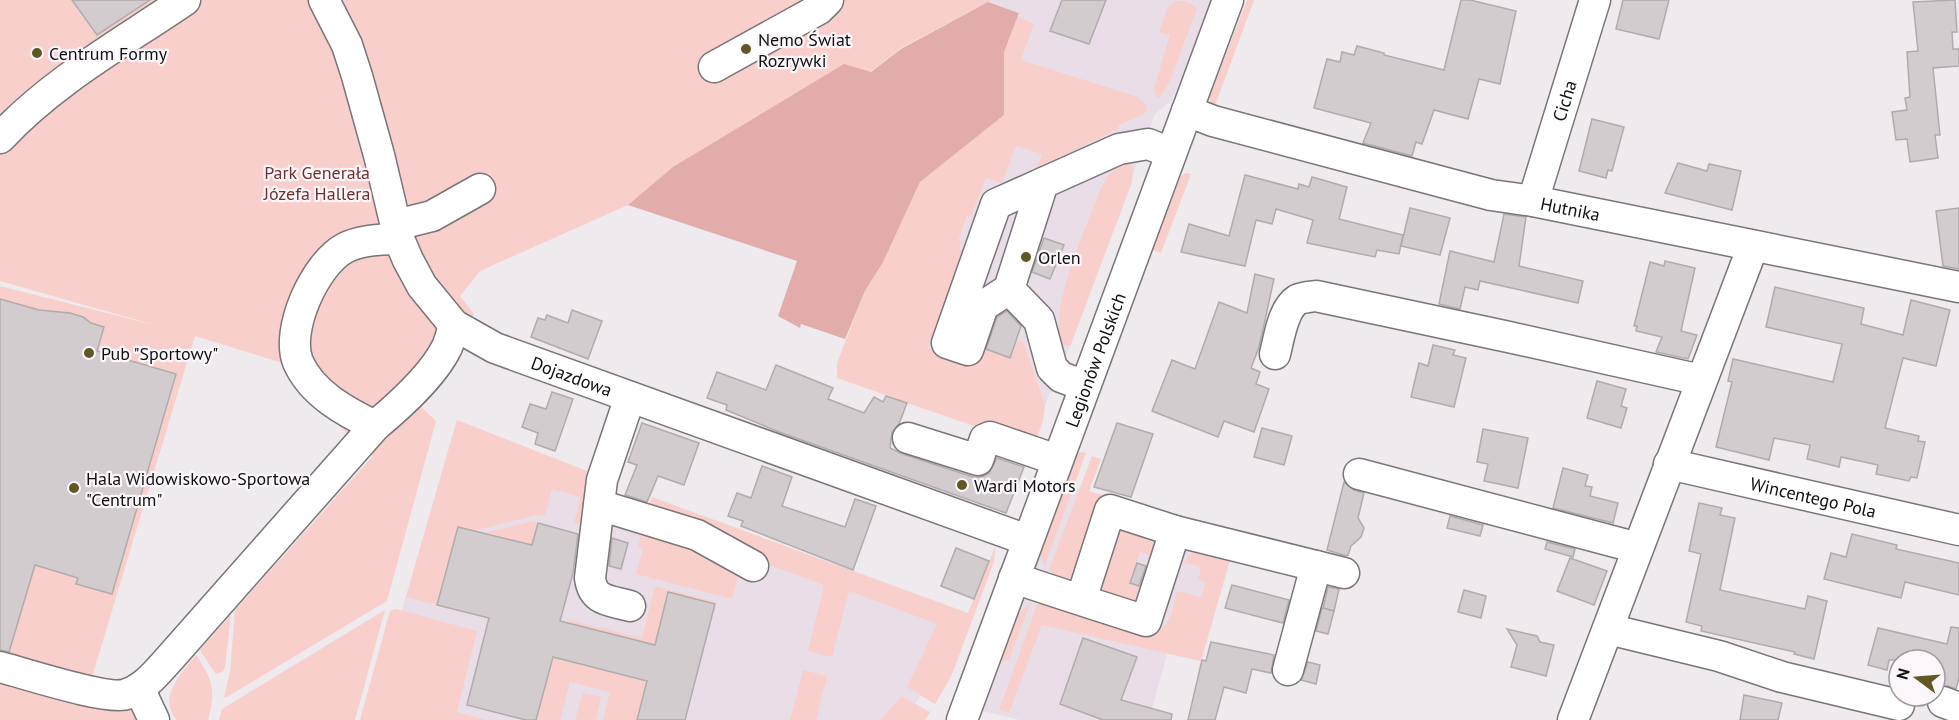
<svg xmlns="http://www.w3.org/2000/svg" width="1959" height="720" viewBox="0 0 1959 720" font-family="'PT Sans',sans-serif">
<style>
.built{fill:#e9dee7}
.green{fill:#f9cfcc}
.forest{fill:#e1aca9}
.building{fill:#d2ccce;stroke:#b0abac;stroke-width:1.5}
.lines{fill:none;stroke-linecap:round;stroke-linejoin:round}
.minor-casing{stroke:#797578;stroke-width:33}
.minor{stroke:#fff;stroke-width:30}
.poi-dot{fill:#625723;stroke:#fcf7fb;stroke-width:2}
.labels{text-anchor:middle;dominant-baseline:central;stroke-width:4.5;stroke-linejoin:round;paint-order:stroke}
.poi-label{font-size:18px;fill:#100f10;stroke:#fcf7fb;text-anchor:start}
.street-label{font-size:18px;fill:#100f10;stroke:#fcf7fb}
.park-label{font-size:18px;fill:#713030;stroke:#fcf7fb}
</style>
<rect width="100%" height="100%" fill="#eeeaed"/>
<g class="built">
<polygon points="992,0 1211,0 1176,91 1172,100 1155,114 1073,339 1045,405 1043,420 996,433 898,400 920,349 1004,115 1004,52 1019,13 988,2"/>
<polygon points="457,420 592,492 645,512 652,497 869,580 958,610 935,671 906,720 370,720"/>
<polygon points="1065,485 1237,532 1201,661 1167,654 1149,720 1020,720 983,711"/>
</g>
<g class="green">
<path d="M0 0H992L901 48 870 72 673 167 628 205 480 271 460 296 474 314 458 344 419 405 436 421 387 601 227 697H224L230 672 235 610 373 456C339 427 315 405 292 366L195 336 92 677 158 720H0V286L162 327 0 281Z"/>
<polygon points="1247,0 1254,0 1213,111 1210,104 1210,95"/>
<path d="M1174 1C1184 0 1190 1 1197 9L1169 83 1159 98 1156 96 1154 88 1170 35 1159 32 1168 7Z"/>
<polygon points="1017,16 1034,24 1021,60 1138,97 1146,105 1147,112 1118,126 1117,130 1037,168 1042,154 1016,146 1002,183 986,178 971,217 967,216 959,240 962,242 959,249 965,251 938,327 936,327 928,348 973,363 979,347 1009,358 1016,340 1024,343 1045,405 1043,420 1034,447 837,378 837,363 865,291 883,261 920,182 1004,115 1004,52"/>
<path d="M1122 164H1128L1133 167 1132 182 1071 344 1070 346 1062 345C1047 309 1088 223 1102 186L1108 175Z"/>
<polygon points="1186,173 1191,174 1161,253 1153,250 1181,176"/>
<polygon points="457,420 597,475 592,527 574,523 580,497 552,489 545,516 536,515 477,530 458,527 437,605 406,597"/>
<polygon points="1082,452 1086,453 1045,565 1041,558 1041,551 1077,453"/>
<polygon points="1092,456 1101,459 1089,491 1114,499 1078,571 1071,578 1059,577 1049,570"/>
<polygon points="652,497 968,613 995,547 994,562 951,677 935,704 907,687 937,624 849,591 832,657 808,651 824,585 751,558 646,512"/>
<polygon points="612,514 741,564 732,599 636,574 643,549 638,547 641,534 612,526"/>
<polygon points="533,521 538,523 515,610 508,539 484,533"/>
<path d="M1125 529 1151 536 1155 545 1154 557 1140 552 1130 583 1147 588C1132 609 1130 603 1107 597L1100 584 1118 533Z"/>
<path d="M1234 546 1201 661 1042 625 1009 713 999 710 1038 602 1152 633C1172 627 1172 609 1177 591L1202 597 1205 582 1198 580 1201 567 1184 563C1195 542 1213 547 1234 546Z"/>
<polygon points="655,586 716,602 715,604 668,592 655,645 568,623 569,620 642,638"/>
<polygon points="1030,604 1009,660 1000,661 1017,615"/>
<polygon points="396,609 477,631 457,712 487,720 360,720 390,611"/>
<polygon points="385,610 355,720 219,720 222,709"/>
<path d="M231 615 225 667C224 672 220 674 215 673L200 650Z"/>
<path d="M196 655C213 680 216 691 208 720H177C157 697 181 674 196 655Z"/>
<polygon points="553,657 647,681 637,720 603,720 610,692 570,682 560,720 536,720"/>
<polygon points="803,670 827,676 816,720 790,720"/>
<polygon points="583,693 601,697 596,720 575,720"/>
<polygon points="901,696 930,712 925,720 881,720"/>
</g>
<polygon class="forest" points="988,2 1019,13 1004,52 1004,115 920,182 883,262 865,291 845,339 801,324 800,328 778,316 797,261 628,205 673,167 844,64 871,72 901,49"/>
<g class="building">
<polygon points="72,0 150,0 97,35"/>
<polygon points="1062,0 1106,0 1089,44 1050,31"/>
<polygon points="1461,0 1470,0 1516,11 1500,84 1479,79 1468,119 1434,110 1422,144 1416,142 1412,156 1363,143 1371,123 1314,108 1327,59 1340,62 1342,52 1354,55 1357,46 1384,53 1384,55 1444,70"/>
<polygon points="1623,0 1669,0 1659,39 1616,29"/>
<polygon points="1955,0 1957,32 1952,32 1953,49 1959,49 1959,66 1933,68 1940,135 1935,135 1938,158 1910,162 1907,139 1896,140 1892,112 1907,110 1905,98 1910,97 1907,52 1918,51 1913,2"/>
<polygon points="1592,119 1624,127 1612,171 1608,170 1606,178 1579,171"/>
<polygon points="1678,163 1707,171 1709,164 1741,171 1732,210 1665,193"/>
<polygon points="1245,175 1298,189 1299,184 1309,187 1312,177 1347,187 1339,219 1403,235 1399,254 1377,250 1375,257 1307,243 1313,220 1276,209 1272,224 1256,220 1245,266 1181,252 1189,224 1229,236"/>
<polygon points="1410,208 1450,218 1440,255 1401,246"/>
<polygon points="1959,208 1959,269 1943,266 1936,211"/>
<polygon points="1504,214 1526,217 1519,266 1583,281 1578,303 1480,281 1478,290 1465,287 1460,309 1439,304 1450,251 1494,262"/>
<polygon points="1044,238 1064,245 1050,279 1032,272"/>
<polygon points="1665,261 1695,268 1681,331 1697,335 1688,359 1656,352 1662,337 1636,331 1637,326 1634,326 1650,262 1664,266"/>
<polygon points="1255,274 1274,279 1259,347 1251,368 1260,372 1256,384 1269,389 1254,432 1224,421 1218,437 1152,411 1172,360 1195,369 1219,302 1247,313"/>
<polygon points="1775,287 1864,308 1861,324 1903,335 1911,300 1950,310 1936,366 1903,358 1885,428 1919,436 1918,441 1925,442 1917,478 1911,477 1909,481 1876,474 1878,465 1841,457 1839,467 1807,459 1810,445 1774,438 1769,460 1716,447 1732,382 1728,381 1733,359 1833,382 1842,344 1766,327"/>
<polygon points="0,299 39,310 70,313 83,317 91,323 104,327 97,351 176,374 112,594 76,584 78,578 35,565 9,652 0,650"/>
<polygon points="572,310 602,321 588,359 531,337 538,318 545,320 547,315 568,323"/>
<polygon points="1007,311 1021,326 1010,358 986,349 997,317"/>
<polygon points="1433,345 1455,350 1453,355 1466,358 1454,407 1411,397 1419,363 1428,366"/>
<polygon points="776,365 833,388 828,399 864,413 874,397 883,402 886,396 907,403 899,424 892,432 890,448 903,454 973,477 982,477 989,473 997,458 1024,467 1006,513 779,432 726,410 727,405 707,398 717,372 766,390"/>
<polygon points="1597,381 1626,389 1621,406 1627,408 1621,428 1587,418"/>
<polygon points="552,392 573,399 555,451 535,444 538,433 522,427 530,404 546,409"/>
<polygon points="642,423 699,443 684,485 658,476 647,502 625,495 637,465 628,462"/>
<polygon points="1117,423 1153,434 1131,497 1094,487"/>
<polygon points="1262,428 1292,436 1284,465 1254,457"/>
<polygon points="1483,429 1528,438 1518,488 1484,481 1488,464 1477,462"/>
<polygon points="762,466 792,477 782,506 845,527 855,499 876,506 853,570 741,526 743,521 728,516 737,493 751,498"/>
<polygon points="1563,468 1588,475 1585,486 1592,487 1590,496 1618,503 1613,523 1553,508"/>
<polygon points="1344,482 1354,490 1364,493 1358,518 1364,528 1361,537 1351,546 1348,555 1346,556 1327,550"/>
<polygon points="1699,503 1722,508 1720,515 1735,518 1720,590 1805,609 1808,596 1827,601 1814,659 1794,654 1795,652 1701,631 1702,626 1686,622 1701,554 1689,551"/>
<polygon points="1450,516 1483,525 1480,536 1447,528"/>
<polygon points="538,523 578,534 573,573 560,621 655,645 668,592 715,604 685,720 637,720 647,681 553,657 536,720 526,720 467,705 489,618 437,605 458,527 532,545"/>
<polygon points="1852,534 1897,545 1896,549 1959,563 1959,595 1905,582 1901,598 1824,579 1831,553 1846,557"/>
<polygon points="612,538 628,543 621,569 609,566"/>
<polygon points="1547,542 1575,549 1573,557 1545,549"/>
<polygon points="956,548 989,561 974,599 941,586"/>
<polygon points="1570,558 1607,571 1594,605 1557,591"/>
<polygon points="1137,563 1146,566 1139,586 1130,583"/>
<polygon points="1232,585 1289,600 1283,623 1225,608"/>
<polygon points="1328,587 1339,589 1334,611 1323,608"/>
<polygon points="1464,590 1486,596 1481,618 1458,612"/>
<polygon points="1322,608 1334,611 1328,634 1316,631"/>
<polygon points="1951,627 1959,628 1959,678 1956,689 1948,686 1937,686 1942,667 1935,665 1935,660 1889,660 1887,670 1868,665 1878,628 1947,644"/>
<polygon points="1507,629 1537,636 1540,642 1554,645 1546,676 1511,667 1517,645"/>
<polygon points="1083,638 1137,657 1121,700 1172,714 1171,720 1103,720 1060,704"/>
<polygon points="1211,642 1274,655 1271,673 1252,669 1246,693 1224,687 1215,720 1188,720 1202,660 1206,661"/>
<polygon points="1308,662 1320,665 1316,684 1301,680"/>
<polygon points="1744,695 1782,703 1778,720 1740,720"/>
</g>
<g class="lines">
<g class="minor-casing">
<g id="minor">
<path id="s1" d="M324 0 347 45 357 76 379 155 399 239 408 260 422 286 454 325 495 348 1027 540"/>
<polyline points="714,67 819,9 828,0"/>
<path id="s2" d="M1187 111 1213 121 1491 195 1533 201 1959 287"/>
<path d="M0 138C53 81 122 43 185 0"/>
<path id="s3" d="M1533 201 1595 0"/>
<polyline points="396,225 432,216 480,189"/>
<polyline points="1009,289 983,306 968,350 947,343 996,204 1043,183"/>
<path d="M1275 354C1279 338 1283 309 1297 300 1303 297 1310 297 1316 296L1504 336 1701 380"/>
<polyline points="1085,386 1061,377 1052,368 1039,320 1009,289 1043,183 1119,149 1148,144 1171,153"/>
<path d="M630 397 602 480 590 578C593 602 610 600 630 606"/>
<path d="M375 426C346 412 312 394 298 362 285 330 315 264 345 248 360 240 382 239 399 239"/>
<polyline points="908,438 978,460 985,439 990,437 1057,460"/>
<path id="s4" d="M1669 464 1959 530"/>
<polyline points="1359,474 1638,548"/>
<polyline points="599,505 697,535 753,566"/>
<polyline points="1175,531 1344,573"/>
<path d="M1014 578C1058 593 1102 607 1146 621L1175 531 1110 510 1081 600"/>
<polyline points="1608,629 1719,656 1782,677 1899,705"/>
<path d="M0 667C24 673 108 701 127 694 145 688 157 672 170 658L375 426C399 406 433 376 447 347 450 340 452 332 454 325"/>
<polyline points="1288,670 1316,566"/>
<polyline points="139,688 154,720"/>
<polyline points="1943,702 1959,708"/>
<path id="s5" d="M962 720 1228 0"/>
<polyline points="1573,720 1753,246"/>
</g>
</g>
<use href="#minor" class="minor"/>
</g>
<g class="poi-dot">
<circle cx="746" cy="49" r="6"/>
<circle cx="37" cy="53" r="6"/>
<circle cx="1026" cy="257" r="6"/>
<circle cx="89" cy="353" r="6"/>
<circle cx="962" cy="485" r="6"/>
<circle cx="74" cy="488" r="6"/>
</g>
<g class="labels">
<g class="poi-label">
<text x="758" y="39">Nemo Świat<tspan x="758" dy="21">Rozrywki</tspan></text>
<text x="49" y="53">Centrum Formy</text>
<text x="1038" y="257">Orlen</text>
<text x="101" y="353">Pub "Sportowy"</text>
<text x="86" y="478">Hala Widowiskowo-Sportowa<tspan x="86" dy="21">"Centrum"</tspan></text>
<text x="974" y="485">Wardi Motors</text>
</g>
<g class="street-label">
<text stroke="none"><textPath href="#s3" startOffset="105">Cicha</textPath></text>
<text stroke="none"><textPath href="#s2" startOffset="396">Hutnika</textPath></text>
<text stroke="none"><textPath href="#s5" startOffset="384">Legionów Polskich</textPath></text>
<text stroke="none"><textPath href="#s1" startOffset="483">Dojazdowa</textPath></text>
<text stroke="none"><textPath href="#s4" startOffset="148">Wincentego Pola</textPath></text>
</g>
<g class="park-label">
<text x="317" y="172">Park Generała<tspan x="317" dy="21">Józefa Hallera</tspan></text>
</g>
</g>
<g transform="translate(1917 678) rotate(286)"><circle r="28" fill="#fcf7fb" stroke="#9e9a9d" stroke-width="1.5"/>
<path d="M0-4.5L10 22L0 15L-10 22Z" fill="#625723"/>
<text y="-9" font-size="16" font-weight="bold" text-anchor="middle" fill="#100f10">N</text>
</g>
</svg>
